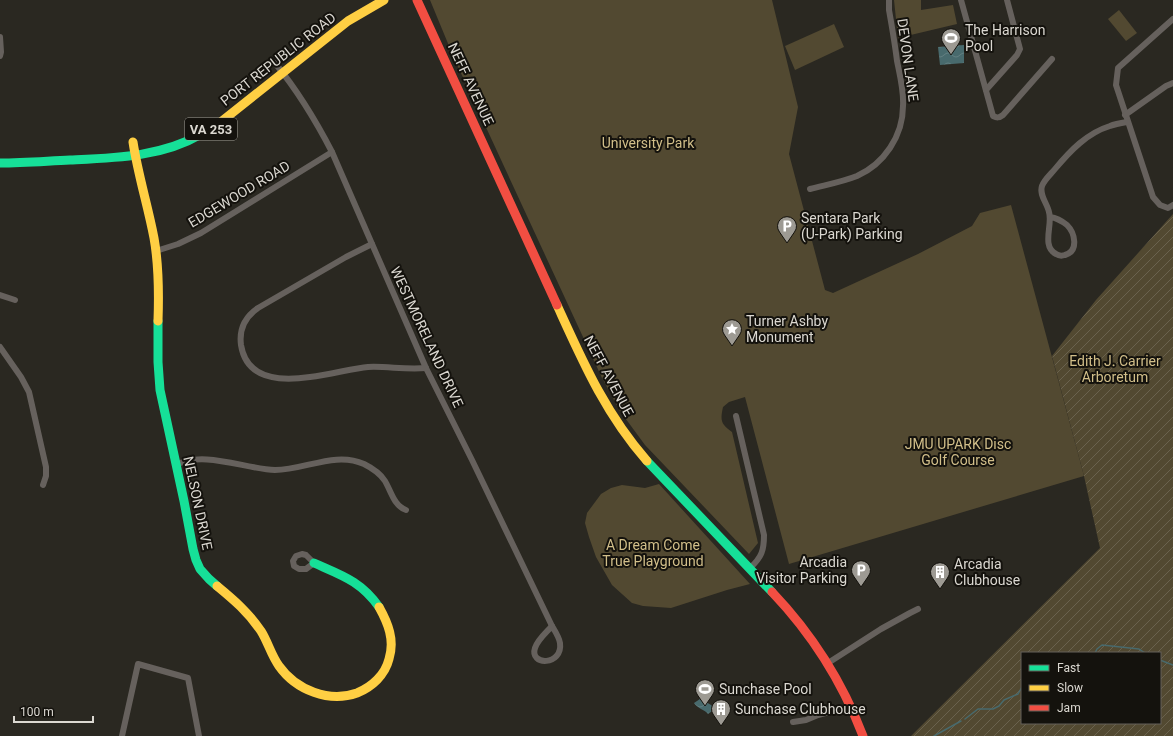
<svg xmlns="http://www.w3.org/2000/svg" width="1173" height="736" viewBox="0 0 1173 736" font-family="Roboto,sans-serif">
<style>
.green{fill:#524931}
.garden{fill:url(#garden-furrows);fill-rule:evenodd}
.water{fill:url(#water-waves)}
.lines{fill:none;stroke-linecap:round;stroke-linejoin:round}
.stream{stroke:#486a6d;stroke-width:1.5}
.street{stroke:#66615d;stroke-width:6}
.fast{stroke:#16e098;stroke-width:9}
.slow{stroke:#ffcf43;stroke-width:9}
.jam{stroke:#f24e42;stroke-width:9}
.labels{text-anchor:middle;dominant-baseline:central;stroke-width:4;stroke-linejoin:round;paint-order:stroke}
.shield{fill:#14120d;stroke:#9f9d96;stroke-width:1}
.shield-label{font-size:13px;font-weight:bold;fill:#dbd8d1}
.poi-label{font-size:14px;fill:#dbd8d1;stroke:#14120d;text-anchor:start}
.street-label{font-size:14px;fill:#dbd8d1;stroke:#14120d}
.park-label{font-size:14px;fill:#d2bf8a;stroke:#14120d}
</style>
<defs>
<pattern id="garden-furrows" width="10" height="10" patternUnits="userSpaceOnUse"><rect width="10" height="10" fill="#524931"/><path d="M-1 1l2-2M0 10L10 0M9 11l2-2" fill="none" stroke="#6a624e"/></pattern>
<pattern id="water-waves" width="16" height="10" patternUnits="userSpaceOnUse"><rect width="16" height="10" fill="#486a6d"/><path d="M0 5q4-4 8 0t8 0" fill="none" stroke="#627f81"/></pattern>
</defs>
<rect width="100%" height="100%" fill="#2a2821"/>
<g class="green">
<path d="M430 0H772L798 107 789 154 825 290 833 293 918 254 972 226 980 213 1011 205 1084 476 789 564 745 397 729 402 723 407C720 421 721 424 732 432L758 543 749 554 645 445 620 411 602 378 527 216 454 58Z"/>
<polygon points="894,0 921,0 921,10 953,5 957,24 898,38"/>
<polygon points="1119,10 1137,33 1126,41 1108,19"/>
<polygon points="834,24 844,47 795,70 785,46"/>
<polygon points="659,484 750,584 727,590 671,608 643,606 632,603 612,585 596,557 589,537 585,523 587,513 601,494 611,488 622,485 645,488"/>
</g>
<path class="garden" d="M1173 214V736H911L1100 548 1084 476 1052 356 1096 300ZM1022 653H1160V723H1022Z"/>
<g class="water">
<polygon points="964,45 964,63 940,65 938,47"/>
<path d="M700 699C705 703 711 703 715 709L708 714C704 709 698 709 694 703Z"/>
</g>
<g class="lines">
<g class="stream">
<polyline points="1095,653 1097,649 1102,645 1139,649 1145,653"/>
<polyline points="1160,660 1173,665"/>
<polyline points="965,719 978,709 993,709 999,706 1004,700 1018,694 1022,687"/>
<polyline points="934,736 961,721"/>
</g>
<g class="street">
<path d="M961 0 993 116C997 118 999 118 1003 115L1052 59"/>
<polyline points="1173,19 1118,68 1116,85 1153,197 1160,205 1168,208 1173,205"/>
<polyline points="0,37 1,52 0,56"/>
<path d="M275 63C297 90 316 121 332 152L426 368 472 460 552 626"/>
<polyline points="986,90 1017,55 1020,49 1007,0"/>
<polyline points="1125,115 1166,86 1173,83"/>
<path d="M810 189C825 185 842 182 857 176 884 164 903 136 903 106 904 91 900 76 897 61 895 44 892 27 889 10V0"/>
<path d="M1050 217C1057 218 1062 221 1067 225 1075 233 1079 251 1065 255 1062 256 1059 256 1056 254 1041 246 1053 225 1049 212 1047 203 1039 195 1042 186 1044 180 1051 174 1055 169 1070 151 1087 133 1110 126 1115 124 1121 123 1127 122"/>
<path d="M372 244 346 257 258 308C245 317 239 330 241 345 250 402 333 370 368 367 387 366 406 370 426 368"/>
<polyline points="156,251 178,244 201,233 332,152"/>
<polyline points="0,295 15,300"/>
<polyline points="0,347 21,377 29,392 46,467 46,476 43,485"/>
<path d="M736 416 764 535C764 550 762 557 750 568"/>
<path d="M176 465C203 450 245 469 275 470 305 470 335 451 364 464 372 468 380 473 385 481 391 491 394 506 406 510"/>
<polygon points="302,554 306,555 314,563 306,569 299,569 294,566 293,561 296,556"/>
<path d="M552 626C555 631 559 637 560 643 563 666 529 666 535 648 538 639 547 632 552 626Z"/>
<polyline points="828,663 881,629 910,613 918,609"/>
<polyline points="793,722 806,720 818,715 851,706"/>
<polyline points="122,736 138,664 188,678 199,736"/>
</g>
<g class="fast">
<path d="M0 163C24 163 47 161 70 160 115 158 162 157 201 134"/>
<polyline points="158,321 158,362 160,390 184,501 193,549 196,560 200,569 209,579 217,586"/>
<polyline points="647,461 772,592"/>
<path d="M314 563C341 575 361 581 379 607"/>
</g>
<g class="slow">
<polyline points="201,134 217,125 348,21 384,0"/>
<path d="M133 142C138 175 148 206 154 238 159 266 159 293 158 321"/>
<path d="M557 305C583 362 605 413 647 461"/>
<path d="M217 586C234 600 248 612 261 631 268 642 271 655 279 666 296 690 329 703 357 693 372 687 385 675 389 659 395 640 388 623 379 607"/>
</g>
<g class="jam">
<polyline points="417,0 557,305"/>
<path d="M772 592C813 635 842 681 863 736"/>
</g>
</g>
<defs>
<g id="stadium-pin" transform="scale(1)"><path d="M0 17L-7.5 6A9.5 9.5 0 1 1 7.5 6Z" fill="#9d9a93" stroke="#14120d"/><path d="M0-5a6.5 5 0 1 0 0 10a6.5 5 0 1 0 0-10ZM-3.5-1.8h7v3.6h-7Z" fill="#fff"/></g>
<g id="parking-pin" transform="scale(1)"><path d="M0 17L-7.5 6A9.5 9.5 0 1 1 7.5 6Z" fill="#9d9a93" stroke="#14120d"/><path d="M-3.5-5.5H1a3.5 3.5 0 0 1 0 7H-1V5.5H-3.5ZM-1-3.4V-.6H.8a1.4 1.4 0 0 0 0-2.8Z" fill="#fff"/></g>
<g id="sight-pin" transform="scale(1)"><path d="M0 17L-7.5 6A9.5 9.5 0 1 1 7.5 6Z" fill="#9d9a93" stroke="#14120d"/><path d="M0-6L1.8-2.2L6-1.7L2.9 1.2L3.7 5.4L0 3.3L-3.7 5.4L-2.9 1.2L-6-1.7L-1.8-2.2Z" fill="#fff"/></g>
<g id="building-pin" transform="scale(1)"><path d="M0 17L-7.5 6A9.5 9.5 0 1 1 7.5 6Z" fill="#9d9a93" stroke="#14120d"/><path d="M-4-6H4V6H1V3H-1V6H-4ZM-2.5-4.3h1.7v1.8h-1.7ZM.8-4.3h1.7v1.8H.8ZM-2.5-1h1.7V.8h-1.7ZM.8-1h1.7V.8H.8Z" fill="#fff"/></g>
</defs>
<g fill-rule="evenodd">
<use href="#stadium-pin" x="951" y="38"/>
<use href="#parking-pin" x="787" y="226"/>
<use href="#sight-pin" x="732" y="329"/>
<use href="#parking-pin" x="861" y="570"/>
<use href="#building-pin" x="940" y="572"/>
<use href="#stadium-pin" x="705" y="689"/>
<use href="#building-pin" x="721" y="709"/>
</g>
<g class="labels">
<rect class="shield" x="185" y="118" width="52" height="22" rx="3"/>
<g class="shield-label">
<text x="211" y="129">VA 253</text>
</g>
<g class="poi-label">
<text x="965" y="30">The Harrison<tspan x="965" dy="16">Pool</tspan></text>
<text x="801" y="218">Sentara Park<tspan x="801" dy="16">(U-Park) Parking</tspan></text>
<text x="746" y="321">Turner Ashby<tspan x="746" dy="16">Monument</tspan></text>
<text x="847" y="562" text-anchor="end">Arcadia<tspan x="847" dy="16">Visitor Parking</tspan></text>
<text x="954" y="564">Arcadia<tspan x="954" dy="16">Clubhouse</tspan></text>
<text x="719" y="689">Sunchase Pool</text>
<text x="735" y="709">Sunchase Clubhouse</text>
</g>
<g class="street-label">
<text transform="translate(278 59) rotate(-38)">PORT REPUBLIC ROAD</text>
<text transform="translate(908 60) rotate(82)">DEVON LANE</text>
<text transform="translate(471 84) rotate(65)">NEFF AVENUE</text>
<text transform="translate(239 194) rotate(-31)">EDGEWOOD ROAD</text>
<text transform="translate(427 337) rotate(65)">WESTMORELAND DRIVE</text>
<text transform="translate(609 376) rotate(62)">NEFF AVENUE</text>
<text transform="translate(198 503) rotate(78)">NELSON DRIVE</text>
</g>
<g class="park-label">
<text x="648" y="143">University Park</text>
<text x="1115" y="361">Edith J. Carrier<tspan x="1115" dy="16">Arboretum</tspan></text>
<text x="958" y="444">JMU UPARK Disc<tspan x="958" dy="16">Golf Course</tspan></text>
<text x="653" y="545">A Dream Come<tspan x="653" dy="16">True Playground</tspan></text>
</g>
</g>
<rect x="1021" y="652" width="140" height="72" fill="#14120d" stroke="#64615b"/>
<rect x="1029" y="665" width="20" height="6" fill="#16e098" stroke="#64615b"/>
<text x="1057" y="672" font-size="12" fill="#dbd8d1">Fast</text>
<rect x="1029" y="685" width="20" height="6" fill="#ffcf43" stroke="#64615b"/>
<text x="1057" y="692" font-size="12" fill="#dbd8d1">Slow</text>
<rect x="1029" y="705" width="20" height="6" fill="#f24e42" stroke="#64615b"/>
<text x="1057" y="712" font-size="12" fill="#dbd8d1">Jam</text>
<path d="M14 716v6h79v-6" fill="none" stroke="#dbd8d1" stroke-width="2"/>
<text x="20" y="716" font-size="12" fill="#dbd8d1" stroke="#14120d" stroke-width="3" paint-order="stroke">100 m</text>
</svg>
